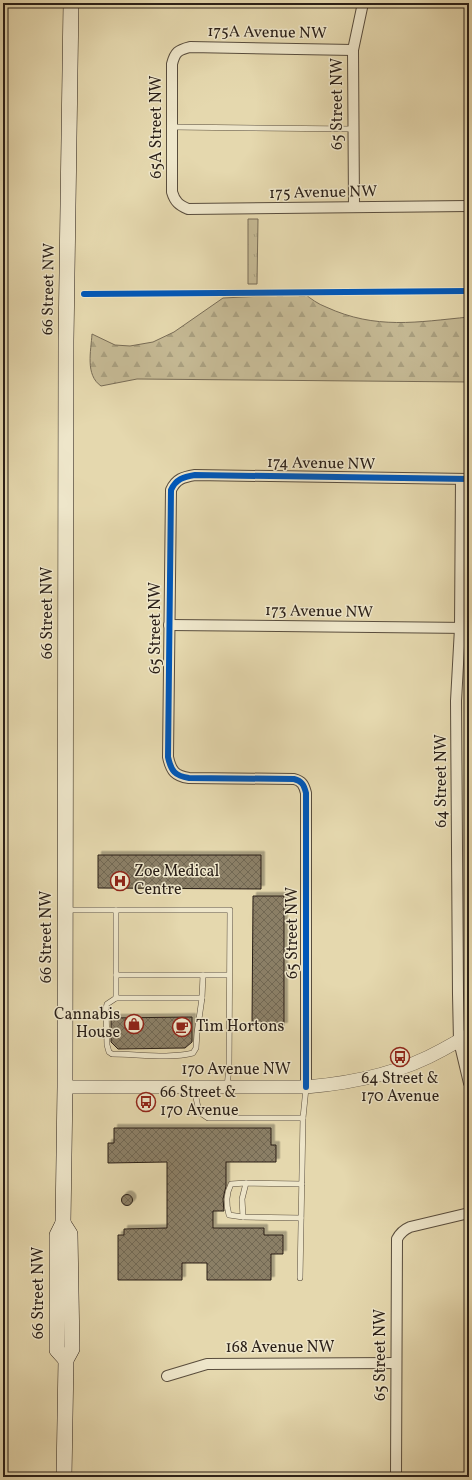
<svg xmlns="http://www.w3.org/2000/svg" width="472" height="1480" viewBox="0 0 472 1480" font-family="Vollkorn,serif">
<style>
.grass{fill:url(#grass-tufts);stroke:#786c56}
.forest{fill:url(#forest-firs);stroke:#786c56}
.building{fill:url(#building-cross-hatch);stroke:#2a1f17;filter:url(#shadow)}
.lines{fill:none;stroke-linecap:round;stroke-linejoin:round}
.service-casing{stroke:#594d3d;stroke-width:6}
.minor-casing{stroke:#594d3d;stroke-width:12}
.tertiary-casing{stroke:#594d3d;stroke-width:14}
.secondary-casing{stroke:#2a1f17;stroke-width:16}
.service{stroke:#eee6ca;stroke-width:5}
.minor{stroke:#eee6ca;stroke-width:10}
.tertiary{stroke:#eee6ca;stroke-width:13}
.secondary{stroke:#eee6ca;stroke-width:15}
.cycleway-casing{stroke:#eee6ca;stroke-width:8}
.cycleway{stroke:#0057b8;stroke-width:6}
.labels{text-anchor:middle;dominant-baseline:central;stroke-width:3;stroke-linejoin:round;paint-order:stroke}
.street-label{font-size:16px;fill:#2a1f17;stroke:#eee6ca}
.poi-label{font-size:16px;fill:#2a1f17;stroke:#eee6ca;text-anchor:start}
</style>
<defs>
<pattern id="grass-tufts" width="24" height="20" patternUnits="userSpaceOnUse"><rect width="24" height="20" fill="#c5b994"/><path d="M3 7l-1-3M5 7V3M7 7l1-3M15 17l-1-3M17 17v-4M19 17l1-3" fill="none" stroke="#a99f7f"/></pattern>
<pattern id="forest-firs" width="22" height="20" patternUnits="userSpaceOnUse"><rect width="22" height="20" fill="#c5b994"/><path d="M5 1l3.5 6h-7zM16 11l3.5 6h-7z" fill="#a99f7f"/></pattern>
<pattern id="building-cross-hatch" width="8" height="8" patternUnits="userSpaceOnUse"><rect width="8" height="8" fill="#8b7f66"/><path d="M0 0l8 8M0 8l8-8" fill="none" stroke="#726753"/></pattern>
<filter id="shadow"><feDropShadow dx="3.5" dy="-3.5" stdDeviation="0" flood-color="#0004"/></filter>
</defs>
<rect width="100%" height="100%" fill="#e5d8ae"/>
<filter id="stains"><feTurbulence type="fractalNoise" baseFrequency=".005" numOctaves="4"/><feColorMatrix values="0 0 0 0 .2 0 0 0 0 .09 0 0 0 0 .02 0 0 0 .5 -.17"/></filter>
<radialGradient id="worn" r=".72"><stop offset=".6" stop-color="#630" stop-opacity="0"/><stop offset="1" stop-color="#630" stop-opacity=".3"/></radialGradient>
<polygon class="grass" points="248,219 258,219 257,284 248,284"/>
<path class="forest" d="M305 294C311 299 318 304 326 307 376 330 417 322 469 317V382L137 379 101 386C85 375 91 351 92 334L115 345 130 346 153 342 174 332 223 298Z"/>
<g class="building">
<polygon points="98,855 261,855 261,889 98,888"/>
<polygon points="253,896 284,896 284,1026 252,1026"/>
<polygon points="192,1017 192,1042 185,1048 118,1049 111,1042 111,1018"/>
<polygon points="114,1128 271,1128 271,1145 276,1145 276,1162 226,1162 226,1186 223,1199 224,1211 213,1211 213,1228 264,1228 264,1235 283,1235 283,1254 271,1254 271,1280 207,1280 207,1263 182,1263 182,1280 118,1280 118,1235 124,1235 124,1229 167,1228 167,1162 108,1163 108,1143 114,1143"/>
<circle cx="127" cy="1200" r="5.5"/>
</g>
<g class="lines">
<g class="service-casing">
<g id="service">
<polyline points="172,127 353,129"/>
<polyline points="66,910 230,910 229,1067 227,1087"/>
<polyline points="116,910 116,998 202,998 203,975 229,975"/>
<polyline points="116,975 203,975"/>
<path d="M116 998 107 1004 106 1008 107 1045 109 1052 112 1054C137 1054 170 1059 193 1053L196 1048 197 1033 202 998"/>
<polyline points="194,1088 199,1112 208,1118 303,1118 306,1088"/>
<path d="M243 1217 229 1215C226 1205 226 1194 231 1184L246 1183"/>
<polyline points="301,1218 243,1217 242,1199 246,1183 302,1184"/>
<polyline points="300,1278 303,1118"/>
</g>
</g>
<g class="minor-casing">
<g id="minor">
<path d="M353 50 190 47C178 50 175 52 172 64V192C175 202 179 205 188 209L469 206"/>
<polyline points="354,207 353,50 363,3"/>
<polyline points="461,479 460,628 456,701 458,994 459,1041 469,1083"/>
<polyline points="169,625 469,628"/>
<path d="M306 1087V793C304 785 302 781 294 779L189 778C175 776 171 771 168 757L171 490C176 479 183 477 195 475L469 479"/>
<polyline points="167,1376 207,1364 396,1363"/>
<path d="M396 1477 397 1239C400 1233 403 1230 410 1227L469 1213"/>
</g>
</g>
<g class="tertiary-casing">
<path id="tertiary" d="M65 1087H306C354 1083 401 1073 442 1050 451 1045 460 1040 469 1035"/>
</g>
<g class="secondary-casing">
<g id="secondary">
<polyline points="63,1223 70,1234 72,1349 66,1360 64,1477"/>
<polyline points="66,1360 57,1350 57,1235 63,1223 65,1087 66,341 71,3"/>
</g>
</g>
<use href="#service" class="service"/>
<use href="#minor" class="minor"/>
<use href="#tertiary" class="tertiary"/>
<use href="#secondary" class="secondary"/>
<g class="cycleway-casing">
<g id="cycleway">
<polyline points="84,294 469,291"/>
<path d="M306 1087V793C304 785 302 781 294 779L189 778C175 776 171 771 168 757L171 490C176 479 183 477 195 475L469 479"/>
</g>
</g>
<use href="#cycleway" class="cycleway"/>
</g>
<defs>
<g id="hospital-ring" transform="scale(1)"><circle r="9.5" fill="#eee6ca" stroke="#8f2418" stroke-width="1.5"/><path d="M-5-5h3v3.5h4V-5h3V5h-3V1.5h-4V5h-3Z" fill="#8f2418"/></g>
<g id="shop-ring" transform="scale(1)"><circle r="9.5" fill="#eee6ca" stroke="#8f2418" stroke-width="1.5"/><path d="M-5-2.5h2.3a2.7 3.5 0 0 1 5.4 0H5L5.5 6h-11ZM-1.5-2.5h3a1.5 2.3 0 0 0-3 0Z" fill="#8f2418"/></g>
<g id="cafe-ring" transform="scale(1)"><circle r="9.5" fill="#eee6ca" stroke="#8f2418" stroke-width="1.5"/><path d="M-5.5-4.5H6V0H3Q3 3.5 0 3.5H-2.5Q-5.5 3.5-5.5 0ZM3-3.2v2h1.7v-2ZM-6 4.5H4V6H-6Z" fill="#8f2418"/></g>
<g id="bus-ring" transform="scale(1)"><circle r="9.5" fill="#eee6ca" stroke="#8f2418" stroke-width="1.5"/><path d="M-5-6H5V4H4V6H2V4H-2V6H-4V4H-5ZM-3.5-4V0h7V-4ZM-3.5 1.2v1.5H-2V1.2ZM2 1.2v1.5H3.5V1.2Z" fill="#8f2418"/></g>
</defs>
<g fill-rule="evenodd">
<use href="#hospital-ring" x="120" y="881"/>
<use href="#shop-ring" x="134" y="1024"/>
<use href="#cafe-ring" x="182" y="1027"/>
<use href="#bus-ring" x="400" y="1057"/>
<use href="#bus-ring" x="146" y="1102"/>
</g>
<g class="labels">
<g class="street-label">
<text transform="translate(267 33) rotate(1)">175A Avenue NW</text>
<text transform="translate(338 104) rotate(-90)">65 Street NW</text>
<text transform="translate(157 127) rotate(-90)">65A Street NW</text>
<text transform="translate(323 193) rotate(-1)">175 Avenue NW</text>
<text transform="translate(49 289) rotate(-89)">66 Street NW</text>
<text transform="translate(321 464) rotate(1)">174 Avenue NW</text>
<text transform="translate(319 612) rotate(1)">173 Avenue NW</text>
<text transform="translate(48 613) rotate(-90)">66 Street NW</text>
<text transform="translate(156 628) rotate(-90)">65 Street NW</text>
<text transform="translate(442 781) rotate(-90)">64 Street NW</text>
<text transform="translate(293 933) rotate(-90)">65 Street NW</text>
<text transform="translate(47 937) rotate(-90)">66 Street NW</text>
<text x="236" y="1070">170 Avenue NW</text>
<text transform="translate(39 1293) rotate(-90)">66 Street NW</text>
<text x="280" y="1348">168 Avenue NW</text>
<text transform="translate(381 1355) rotate(-90)">65 Street NW</text>
</g>
<g class="poi-label">
<text x="134" y="872">Zoe Medical<tspan x="134" dy="18">Centre</tspan></text>
<text x="120" y="1015" text-anchor="end">Cannabis<tspan x="120" dy="18">House</tspan></text>
<text x="196" y="1027">Tim Hortons</text>
<text x="400" y="1079" text-anchor="middle">64 Street &amp;<tspan x="400" dy="18">170 Avenue</tspan></text>
<text x="160" y="1093">66 Street &amp;<tspan x="160" dy="18">170 Avenue</tspan></text>
</g>
</g>
<rect width="472" height="1480" fill="none" stroke="#e5d8ae" stroke-width="16"/>
<rect x="4" y="4" width="464" height="1472" fill="none" stroke="#2a1f17" stroke-width="2"/>
<rect x="8" y="8" width="456" height="1464" fill="none" stroke="#2a1f17"/>
<rect width="100%" height="100%" filter="url(#stains)"/>
<rect width="100%" height="100%" fill="url(#worn)"/>
</svg>
